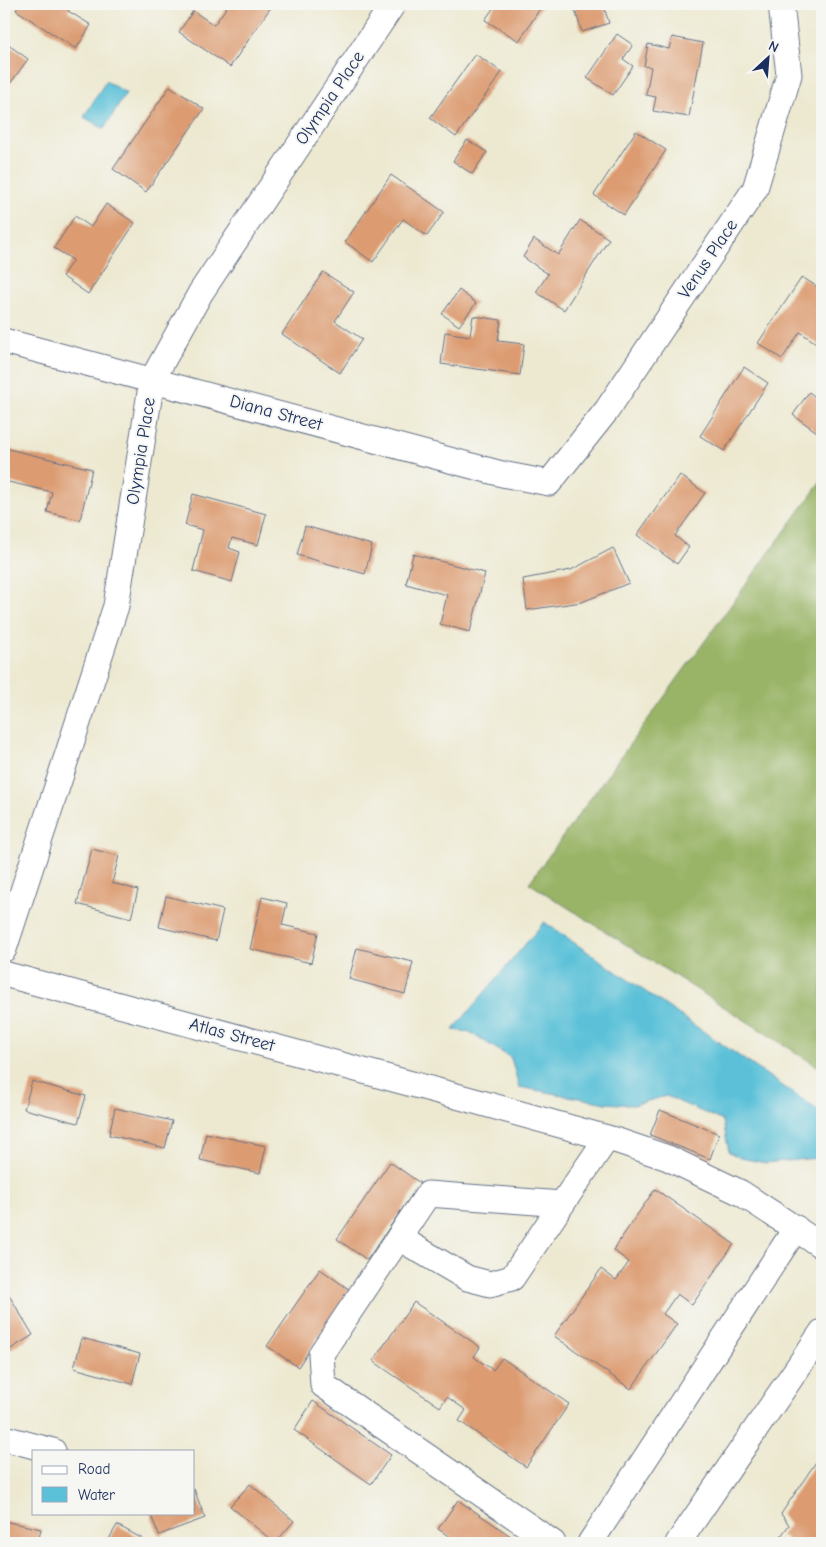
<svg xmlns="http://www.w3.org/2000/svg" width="826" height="1547" viewBox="0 0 826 1547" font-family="'Comic Neue',sans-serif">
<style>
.forest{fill:#99b466;stroke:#5a7262}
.water{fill:#5bc1d8;stroke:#3b789b}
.building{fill:#dc9b71}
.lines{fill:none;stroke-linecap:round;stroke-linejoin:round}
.minor-casing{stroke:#647086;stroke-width:27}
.minor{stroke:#fff;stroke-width:25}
.labels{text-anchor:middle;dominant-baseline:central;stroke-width:4;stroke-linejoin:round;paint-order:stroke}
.street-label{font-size:18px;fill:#1b2f5e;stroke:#f6f6f2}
</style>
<rect width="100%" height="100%" fill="#f6f6f2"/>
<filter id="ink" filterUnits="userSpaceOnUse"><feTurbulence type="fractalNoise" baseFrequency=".02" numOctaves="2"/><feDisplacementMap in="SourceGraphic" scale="10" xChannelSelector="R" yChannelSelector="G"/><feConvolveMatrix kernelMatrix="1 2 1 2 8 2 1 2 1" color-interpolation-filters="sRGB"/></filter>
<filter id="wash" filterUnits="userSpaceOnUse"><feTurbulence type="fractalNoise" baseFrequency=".0096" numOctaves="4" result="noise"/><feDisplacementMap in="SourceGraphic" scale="20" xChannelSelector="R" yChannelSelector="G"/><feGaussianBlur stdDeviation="1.12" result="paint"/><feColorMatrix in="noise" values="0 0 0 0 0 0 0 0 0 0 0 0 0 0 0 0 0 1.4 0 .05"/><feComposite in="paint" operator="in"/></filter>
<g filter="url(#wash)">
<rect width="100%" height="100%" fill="#ede9d1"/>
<polygon class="forest" points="822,480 822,1069 529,883"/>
<g class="water">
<polygon points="106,81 126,93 104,129 84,117"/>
<polygon points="544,922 822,1113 822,1147 818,1158 765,1163 741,1158 729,1152 723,1121 666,1096 633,1105 606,1103 519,1087 511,1058 470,1032 453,1030"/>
</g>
<g id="blocks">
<g class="building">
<polygon points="20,4 72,4 68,11 91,25 76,49 16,10"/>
<polygon points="229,4 273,4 230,67 179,32 193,11 214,25"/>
<polygon points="496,4 543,4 519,41 485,20"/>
<polygon points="573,4 603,4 609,23 582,32"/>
<polygon points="617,34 633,45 623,59 633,66 613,95 587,78"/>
<polygon points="672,37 703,43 689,117 653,111 656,97 646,95 651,67 644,66 648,44 669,49"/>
<polygon points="10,46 28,59 4,92 4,56"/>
<polygon points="475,54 502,72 456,137 430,118"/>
<polygon points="170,86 204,109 146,192 113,169"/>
<polygon points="636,131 666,150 624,215 594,195"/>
<polygon points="467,140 487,152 472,174 453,161"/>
<polygon points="391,175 444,212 427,236 403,219 373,262 345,242"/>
<polygon points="106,204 135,223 88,294 62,276 73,260 54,248 75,216 91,227"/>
<polygon points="580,220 609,239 564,310 536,292 548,274 523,257 534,239 558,255"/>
<polygon points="323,272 354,292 335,321 362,339 340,373 282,334"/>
<polygon points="802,277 822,290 822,347 800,332 782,359 758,343"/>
<polygon points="459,290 476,303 459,326 442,314"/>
<polygon points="473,316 501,320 498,341 524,344 520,375 441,364 445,332 470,336"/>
<polygon points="744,367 768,383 724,451 700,436"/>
<polygon points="809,392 822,402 822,425 817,432 793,415"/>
<polygon points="4,448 92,469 80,520 47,512 52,492 4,481"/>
<polygon points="680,475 705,493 675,536 689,547 677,564 637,535"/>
<polygon points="193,494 266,514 258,545 232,538 229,548 240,552 232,582 193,571 203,530 185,525"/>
<polygon points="305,526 372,545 365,574 297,555"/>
<polygon points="613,548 629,583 582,602 527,610 523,579 571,570"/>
<polygon points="413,554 485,573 470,632 440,624 447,595 406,584"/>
<polygon points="92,849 119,856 112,883 138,890 131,918 77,904"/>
<polygon points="166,896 223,910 216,941 159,927"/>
<polygon points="262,897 287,903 282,925 318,933 311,963 250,949"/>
<polygon points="357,948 413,962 405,994 349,979"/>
<polygon points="32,1081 86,1096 78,1123 24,1109"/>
<polygon points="115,1108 172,1121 165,1148 109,1135"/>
<polygon points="660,1110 719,1134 710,1159 650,1135"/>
<polygon points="206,1133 266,1146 260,1173 200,1160"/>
<polygon points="390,1162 420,1183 367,1260 337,1239"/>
<polygon points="655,1189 734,1244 692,1305 677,1294 663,1314 677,1324 631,1389 554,1336 601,1269 616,1280 629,1262 613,1250"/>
<polygon points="320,1269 350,1290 298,1367 267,1346"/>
<polygon points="4,1287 33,1335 9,1350 4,1342"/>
<polygon points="414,1302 480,1347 474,1357 493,1370 502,1358 569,1404 526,1467 459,1421 466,1410 447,1397 440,1407 373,1361"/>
<polygon points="82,1338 140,1354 132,1384 74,1368"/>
<polygon points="313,1401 391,1455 371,1484 294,1430"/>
<polygon points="822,1453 822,1543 792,1543 781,1536 789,1525 781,1514"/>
<polygon points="250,1484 294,1521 275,1543 230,1506"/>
<polygon points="194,1489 205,1518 159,1535 150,1513 194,1513"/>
<polygon points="458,1500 521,1543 459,1543 438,1529"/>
<polygon points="4,1521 41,1529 38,1543 4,1543"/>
<polygon points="117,1525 143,1539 141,1543 117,1543 109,1539"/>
</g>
</g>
</g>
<g filter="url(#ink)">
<use href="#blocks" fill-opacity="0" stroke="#647086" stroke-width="1"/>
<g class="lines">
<g class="minor-casing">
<g id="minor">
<polyline points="4,341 502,474 549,483 607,410 755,189 789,75 781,4"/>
<polyline points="4,949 116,606 152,380 201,292 393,4"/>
<polyline points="4,974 460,1097 618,1141 668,1158 741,1193 822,1246"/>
<polyline points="399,1238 467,1278 490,1284 512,1278 562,1204"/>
<polyline points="4,1438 53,1451"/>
<polyline points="553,1543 323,1385 321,1354 428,1194 562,1204 607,1138"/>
<polyline points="590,1543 796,1228"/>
<polyline points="678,1543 822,1332"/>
</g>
</g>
<use href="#minor" class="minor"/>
</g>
</g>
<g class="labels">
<g class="street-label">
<text transform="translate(330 98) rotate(-56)">Olympia Place</text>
<text transform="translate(708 259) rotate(-56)">Venus Place</text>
<text transform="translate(276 413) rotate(15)">Diana Street</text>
<text transform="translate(141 451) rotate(-81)">Olympia Place</text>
<text transform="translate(232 1035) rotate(15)">Atlas Street</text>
</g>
</g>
<rect width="826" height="1547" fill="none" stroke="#f6f6f2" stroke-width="20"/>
<rect x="32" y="1450" width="162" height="65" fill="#f6f6f2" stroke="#9ea6b7"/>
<rect x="42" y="1466" width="25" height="8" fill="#ffffff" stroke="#9ea6b7"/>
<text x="78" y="1474" font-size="15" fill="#1b2f5e">Road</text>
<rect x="42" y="1487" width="25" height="15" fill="#5bc1d8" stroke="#9ea6b7"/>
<text x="78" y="1500" font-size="15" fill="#1b2f5e">Water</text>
<g transform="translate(768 58) rotate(26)" stroke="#f6f6f2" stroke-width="4" paint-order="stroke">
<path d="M0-4L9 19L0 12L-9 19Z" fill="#1b2f5e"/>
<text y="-8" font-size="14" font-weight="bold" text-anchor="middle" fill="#1b2f5e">N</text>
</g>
</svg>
